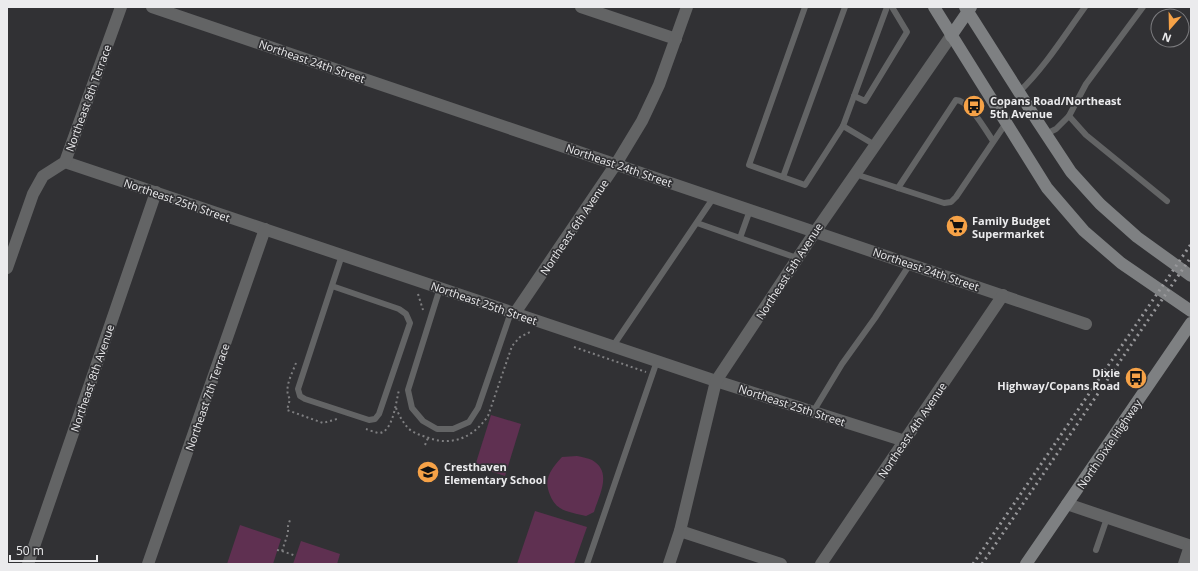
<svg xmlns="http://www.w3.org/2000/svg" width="1198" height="571" viewBox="0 0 1198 571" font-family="'Open Sans',sans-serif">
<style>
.green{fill:#5f3051}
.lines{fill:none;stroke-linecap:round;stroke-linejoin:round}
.path{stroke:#7f7f81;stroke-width:2;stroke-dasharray:2 3;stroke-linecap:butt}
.lane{stroke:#636465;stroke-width:6}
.street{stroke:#636465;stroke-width:12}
.secondary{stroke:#7e8082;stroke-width:12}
.rail{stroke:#97979a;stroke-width:3;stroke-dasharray:2 4;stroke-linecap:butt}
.labels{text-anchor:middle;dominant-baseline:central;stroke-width:3.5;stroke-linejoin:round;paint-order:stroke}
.street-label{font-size:11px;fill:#ebebed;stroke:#313134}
.poi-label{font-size:11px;font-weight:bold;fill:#ebebed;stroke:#313134;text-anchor:start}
</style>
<rect width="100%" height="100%" fill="#313134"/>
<g class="green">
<polygon points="491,415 521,424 505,476 475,466"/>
<path d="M577 456C582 457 588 458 592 460 613 472 599 495 594 512L586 516C578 514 566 512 560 508 555 505 552 500 550 495 543 479 551 469 562 457Z"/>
<polygon points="535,511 587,527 574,564 517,564"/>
<polygon points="240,525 281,539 273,564 227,564"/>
<polygon points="301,541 340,554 337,564 293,564"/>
</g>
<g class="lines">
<g class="path">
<polyline points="418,294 423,310"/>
<polyline points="574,347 646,372"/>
<path d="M296 363C292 374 283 389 290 399L287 410 323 423 337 419"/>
<path d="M396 408C399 415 403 423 409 429 414 433 420 435 426 437 451 447 473 438 488 416L512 346 520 337 530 332"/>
<path d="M366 429C369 430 374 432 378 433 393 434 396 401 399 390"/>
<polyline points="425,445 428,438"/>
<polyline points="277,550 282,551 288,533 288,526 290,520"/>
<polyline points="282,551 296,556"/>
</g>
<g class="lane">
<polyline points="805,7 749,165 805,185 843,126 887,7"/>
<path d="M1019 92C1045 67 1064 36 1085 7"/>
<polyline points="854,96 865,101 907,32 892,7"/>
<polyline points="1069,116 1086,135 1167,201"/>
<polyline points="843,126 875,145"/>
<polyline points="1046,134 1056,129 1069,116 1086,84 1143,7"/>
<polyline points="855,174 944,203 951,202 956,197 1006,123"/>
<polyline points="783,177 845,7"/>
<path d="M898 188 956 100C969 100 986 131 993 141"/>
<polyline points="697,223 797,258"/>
<polyline points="740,238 750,210"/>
<polyline points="332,286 399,309 406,314 410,323 379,414 375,419 369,420 305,399 300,396 298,389 342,255"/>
<polyline points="440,288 408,390 412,408 423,421 437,429 453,429 469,422 478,408 511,312"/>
<polyline points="613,346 714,197"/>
<polyline points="813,412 842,364 875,318 910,264"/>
<polyline points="1096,550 1107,518"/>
<polyline points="587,564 657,361"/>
</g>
<g class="street">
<polyline points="152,7 1086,324"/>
<polyline points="581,7 676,39"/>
<polyline points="65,162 716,381 905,441"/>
<polyline points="7,268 33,194 43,176 65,162 121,7"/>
<polyline points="515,313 616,164 642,121 659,85 687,7"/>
<polyline points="1067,504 1191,546"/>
<polyline points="680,531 781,564"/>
<polyline points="28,564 156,192"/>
<polyline points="148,564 265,229"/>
<polyline points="669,564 680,531 716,381 815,232 951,36"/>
<polyline points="821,564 1003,295"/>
<polyline points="1184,564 1190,546"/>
</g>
<g class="secondary">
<polyline points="934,7 1047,188 1084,231 1121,263 1191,311"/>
<polyline points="965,7 1038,122 1071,172 1100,204 1137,237 1191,276"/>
<polyline points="951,36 971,7"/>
<polyline points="1026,564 1191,323"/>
</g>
<g class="rail">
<polyline points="973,564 1191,244"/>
<polyline points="982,564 1191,257"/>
</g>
</g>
<defs>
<g id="bus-disc" transform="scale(1.15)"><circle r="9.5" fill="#f6a247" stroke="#313134"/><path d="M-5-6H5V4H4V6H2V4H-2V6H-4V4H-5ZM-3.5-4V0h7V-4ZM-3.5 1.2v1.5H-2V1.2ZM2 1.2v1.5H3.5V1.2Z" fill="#111"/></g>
<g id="supermarket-disc" transform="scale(1.15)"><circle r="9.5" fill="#f6a247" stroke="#313134"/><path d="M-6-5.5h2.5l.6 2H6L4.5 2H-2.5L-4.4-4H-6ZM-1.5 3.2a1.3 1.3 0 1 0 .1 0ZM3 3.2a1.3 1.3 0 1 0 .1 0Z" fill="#111"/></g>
<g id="school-disc" transform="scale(1.15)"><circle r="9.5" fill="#f6a247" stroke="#313134"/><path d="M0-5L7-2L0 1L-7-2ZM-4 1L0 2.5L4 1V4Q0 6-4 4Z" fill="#111"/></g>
</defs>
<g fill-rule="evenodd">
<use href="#bus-disc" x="974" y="106"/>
<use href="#supermarket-disc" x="957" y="226"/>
<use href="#bus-disc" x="1136" y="378"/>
<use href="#school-disc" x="428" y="472"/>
</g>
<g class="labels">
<g class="street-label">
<text transform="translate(312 61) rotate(19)">Northeast 24th Street</text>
<text transform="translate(88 98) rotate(-70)">Northeast 8th Terrace</text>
<text transform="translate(619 165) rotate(19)">Northeast 24th Street</text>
<text transform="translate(177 200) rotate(19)">Northeast 25th Street</text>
<text transform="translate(574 227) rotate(-56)">Northeast 6th Avenue</text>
<text transform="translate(926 269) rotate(19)">Northeast 24th Street</text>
<text transform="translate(789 271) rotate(-57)">Northeast 5th Avenue</text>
<text transform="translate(484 303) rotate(19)">Northeast 25th Street</text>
<text transform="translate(92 378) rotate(-71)">Northeast 8th Avenue</text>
<text transform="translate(207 397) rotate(-71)">Northeast 7th Terrace</text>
<text transform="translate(792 405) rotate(18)">Northeast 25th Street</text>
<text transform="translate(912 430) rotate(-56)">Northeast 4th Avenue</text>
<text transform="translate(1109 444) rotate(-56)">North Dixie Highway</text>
</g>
<g class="poi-label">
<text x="990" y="100">Copans Road/Northeast<tspan x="990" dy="13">5th Avenue</tspan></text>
<text x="972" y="220">Family Budget<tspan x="972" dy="13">Supermarket</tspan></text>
<text x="1120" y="372" text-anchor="end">Dixie<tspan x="1120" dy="13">Highway/Copans Road</tspan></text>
<text x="444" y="466">Cresthaven<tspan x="444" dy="13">Elementary School</tspan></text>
</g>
</g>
<rect width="1198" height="571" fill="none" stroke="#ebebed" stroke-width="16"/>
<g transform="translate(1170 28) rotate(200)"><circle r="19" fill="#313134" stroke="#7b7b7e"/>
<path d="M0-3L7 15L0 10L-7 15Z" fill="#f6a247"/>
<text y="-6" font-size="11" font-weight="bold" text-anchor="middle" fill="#ebebed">N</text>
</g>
<path d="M10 555v6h87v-6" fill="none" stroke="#ebebed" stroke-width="2"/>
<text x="16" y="555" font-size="12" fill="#ebebed" stroke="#313134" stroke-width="3" paint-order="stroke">50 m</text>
</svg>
